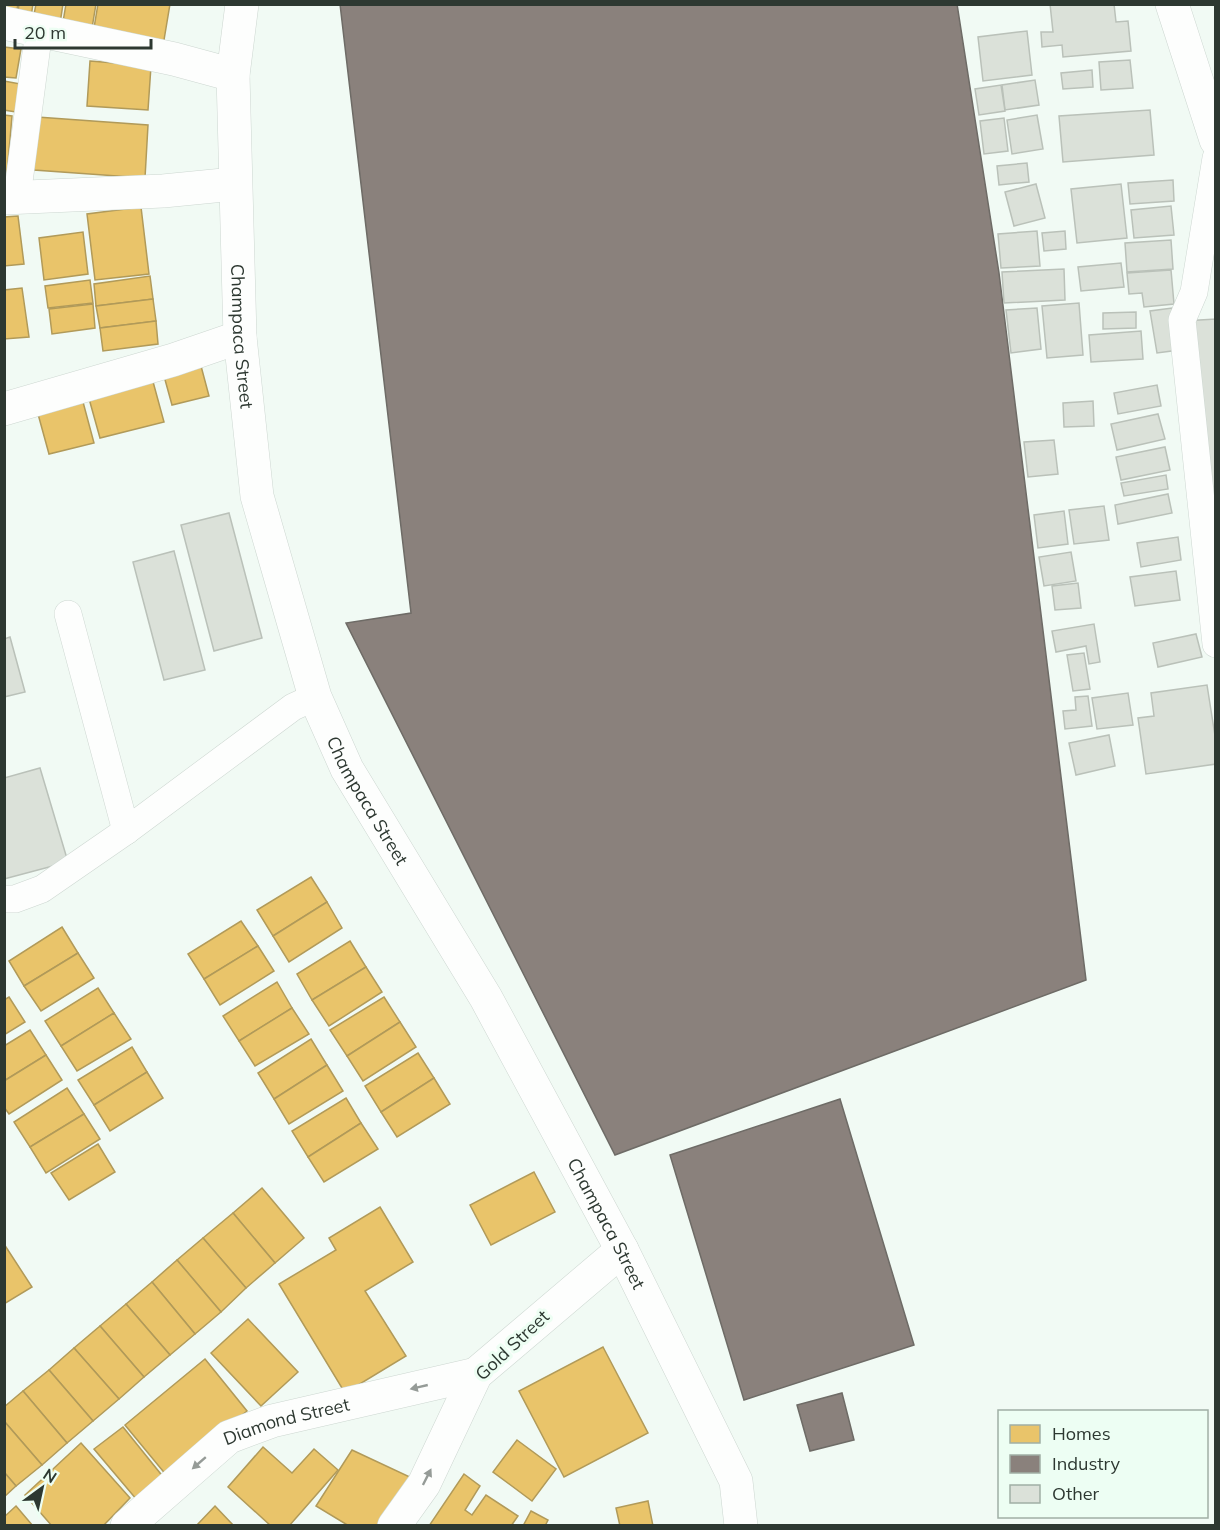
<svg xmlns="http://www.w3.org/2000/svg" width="1220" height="1530" viewBox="0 0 1220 1530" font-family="Mulish,sans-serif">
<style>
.homes{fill:#e9c46a;stroke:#b19a59;stroke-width:1.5}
.industry{fill:#8a817c;stroke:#6e6b66;stroke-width:1.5}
.building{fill:#dbe1d9;stroke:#bac1b9;stroke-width:1.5}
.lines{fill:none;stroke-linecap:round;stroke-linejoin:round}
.service-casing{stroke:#cdd7d1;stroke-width:28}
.minor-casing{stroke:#cdd7d1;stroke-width:34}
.tertiary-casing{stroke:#cdd7d1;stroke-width:34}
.service{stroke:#fdfefd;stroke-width:27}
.minor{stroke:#fdfefd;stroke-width:33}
.tertiary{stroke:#fdfefd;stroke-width:33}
.oneway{fill:#959b97}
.labels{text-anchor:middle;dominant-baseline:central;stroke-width:6;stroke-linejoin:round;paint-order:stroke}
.street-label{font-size:18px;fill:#2d3831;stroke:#edfef3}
</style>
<rect width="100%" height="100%" fill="#f1faf4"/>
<g class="homes">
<polygon points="4,4 18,4 15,20 4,18"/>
<polygon points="19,4 33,4 30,23 17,20"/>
<polygon points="36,4 63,4 59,30 32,25"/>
<polygon points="66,4 96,4 91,34 62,28"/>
<polygon points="98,4 170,4 163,46 93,34"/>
<polygon points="4,47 21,49 16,78 4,77"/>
<polygon points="90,61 151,66 148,110 87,106"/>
<polygon points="4,81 26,85 22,113 4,110"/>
<polygon points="4,115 12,116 7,174 4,174"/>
<polygon points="37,117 148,125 145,178 34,170"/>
<polygon points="141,207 149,274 95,280 87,214"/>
<polygon points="18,216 24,264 4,266 4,217"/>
<polygon points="83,232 88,274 44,280 39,238"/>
<polygon points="150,276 153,299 96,306 94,284"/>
<polygon points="90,280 93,303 48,308 45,286"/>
<polygon points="22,288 29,337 4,339 4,290"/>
<polygon points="153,299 156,321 100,328 96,306"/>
<polygon points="93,304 95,328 52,334 49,309"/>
<polygon points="156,321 158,344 103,351 100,328"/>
<polygon points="201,366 209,396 172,405 164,376"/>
<polygon points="152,378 164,422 100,438 88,395"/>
<polygon points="83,402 94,443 49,454 38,414"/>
<polygon points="311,877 327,902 273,936 257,910"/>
<polygon points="327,902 342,928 289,962 273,936"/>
<polygon points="241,921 258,946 204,979 188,954"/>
<polygon points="62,927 78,953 24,986 9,961"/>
<polygon points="350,941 366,967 312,1000 297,974"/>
<polygon points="258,946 274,971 220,1005 204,979"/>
<polygon points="78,953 94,978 41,1011 24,986"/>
<polygon points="366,967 382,992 329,1026 312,1000"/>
<polygon points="277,982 292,1008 239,1041 223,1016"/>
<polygon points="98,988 114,1013 61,1046 45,1021"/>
<polygon points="9,997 25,1022 4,1035 4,1000"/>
<polygon points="384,997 400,1022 347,1056 330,1030"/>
<polygon points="292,1008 309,1034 255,1066 239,1041"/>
<polygon points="114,1013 131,1039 77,1071 61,1046"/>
<polygon points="400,1022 416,1047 363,1081 347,1056"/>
<polygon points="30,1030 46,1055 4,1081 4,1046"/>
<polygon points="311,1039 327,1065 274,1099 258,1073"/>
<polygon points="132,1047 147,1072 94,1105 78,1080"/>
<polygon points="418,1053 434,1078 381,1112 365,1086"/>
<polygon points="46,1055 62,1080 9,1114 4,1107 4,1081"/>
<polygon points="327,1065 343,1091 289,1124 274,1099"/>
<polygon points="147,1072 163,1098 110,1131 94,1105"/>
<polygon points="434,1078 450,1104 397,1137 381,1112"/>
<polygon points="67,1088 84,1114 30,1147 14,1122"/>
<polygon points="346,1098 361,1123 308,1157 292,1131"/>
<polygon points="84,1114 100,1139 46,1173 30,1147"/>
<polygon points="361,1123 378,1149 324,1182 308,1157"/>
<polygon points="98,1144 115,1172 69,1200 51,1173"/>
<polygon points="534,1172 555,1212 491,1245 470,1205"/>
<polygon points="262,1188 304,1238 275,1263 233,1213"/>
<polygon points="380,1207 413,1262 365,1291 406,1356 345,1393 279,1284 336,1250 329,1238"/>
<polygon points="233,1213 275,1263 246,1288 203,1238"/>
<polygon points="203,1238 246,1288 221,1312 177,1260"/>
<polygon points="4,1244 32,1287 4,1304"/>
<polygon points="177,1260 221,1312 195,1334 152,1282"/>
<polygon points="152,1282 195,1334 170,1355 126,1304"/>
<polygon points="126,1304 170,1355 144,1377 100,1326"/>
<polygon points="248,1319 298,1372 261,1406 211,1353"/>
<polygon points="100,1326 144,1377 119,1399 74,1348"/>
<polygon points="603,1347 648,1433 564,1477 519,1391"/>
<polygon points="74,1348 119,1399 93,1421 49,1370"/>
<polygon points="205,1359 247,1411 167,1476 125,1425"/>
<polygon points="49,1370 93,1421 67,1443 23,1391"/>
<polygon points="23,1391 67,1443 42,1465 4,1421 4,1407"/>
<polygon points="4,1421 42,1465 16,1486 4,1472"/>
<polygon points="123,1427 164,1478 137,1500 94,1449"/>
<polygon points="517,1440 556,1469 532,1501 493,1472"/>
<polygon points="81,1443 130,1498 103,1526 52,1526 25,1495"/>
<polygon points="263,1447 292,1473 314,1449 338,1470 289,1526 271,1526 228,1487"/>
<polygon points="352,1450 412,1478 383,1526 349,1526 316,1506"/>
<polygon points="4,1472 16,1486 4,1497"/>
<polygon points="464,1474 480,1486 465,1510 472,1515 486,1495 518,1516 511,1526 429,1526"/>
<polygon points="648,1501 653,1526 620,1526 616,1508"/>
<polygon points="16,1506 33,1526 4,1526 4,1517"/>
<polygon points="215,1506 234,1526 196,1526"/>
<polygon points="531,1511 548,1520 545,1526 523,1526"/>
</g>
<g class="industry">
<polygon points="340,4 957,4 999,273 1086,980 615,1155 346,623 411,613"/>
<polygon points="840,1099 914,1345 744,1400 670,1155"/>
<polygon points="842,1393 854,1440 810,1451 797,1405"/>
</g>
<g class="building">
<polygon points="1050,4 1114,4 1116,22 1128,21 1131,51 1063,57 1062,45 1042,47 1041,32 1053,32"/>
<polygon points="1027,31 1032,75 983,81 978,37"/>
<polygon points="1130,60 1133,88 1101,90 1099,62"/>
<polygon points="1092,70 1093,87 1063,89 1061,73"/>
<polygon points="1035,80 1039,105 1005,110 1002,85"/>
<polygon points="1001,85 1005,111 979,115 975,89"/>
<polygon points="1150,110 1154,155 1063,162 1059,116"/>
<polygon points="1037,115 1043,149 1012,154 1007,120"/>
<polygon points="1004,118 1008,151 984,154 980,121"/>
<polygon points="1027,163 1029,182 999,185 997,166"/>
<polygon points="1173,180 1174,201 1130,204 1128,183"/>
<polygon points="1036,184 1045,218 1014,226 1005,192"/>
<polygon points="1121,184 1127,238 1077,243 1071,189"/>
<polygon points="1171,206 1174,235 1134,238 1131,210"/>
<polygon points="1037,231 1040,266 1001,268 998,234"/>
<polygon points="1065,231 1066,249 1044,251 1042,233"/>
<polygon points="1171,240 1173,269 1127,272 1125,243"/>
<polygon points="1121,263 1124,287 1081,291 1078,267"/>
<polygon points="1064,269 1065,300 1004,303 1002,272"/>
<polygon points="1171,270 1174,304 1144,307 1142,293 1129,294 1127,273"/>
<polygon points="1079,303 1083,355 1047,358 1042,306"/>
<polygon points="1037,308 1041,349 1011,353 1006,310"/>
<polygon points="1172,308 1179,350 1157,353 1150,311"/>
<polygon points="1136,312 1136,328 1103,329 1103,313"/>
<polygon points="1216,319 1216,575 1183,321"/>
<polygon points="1141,331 1143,359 1091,362 1089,335"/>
<polygon points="1157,385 1161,406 1118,414 1114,393"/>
<polygon points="1093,401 1094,426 1064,427 1063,403"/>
<polygon points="1158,414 1165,439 1117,450 1111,424"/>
<polygon points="1054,440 1058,474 1028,477 1024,442"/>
<polygon points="1165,447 1170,470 1121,480 1116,457"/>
<polygon points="1166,475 1168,489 1124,496 1121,483"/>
<polygon points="1168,494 1172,513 1118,524 1115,505"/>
<polygon points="1104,506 1109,540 1074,544 1069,510"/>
<polygon points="1064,511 1068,544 1038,548 1034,515"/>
<polygon points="229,513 262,638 214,651 181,525"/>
<polygon points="1178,537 1181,560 1141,567 1137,543"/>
<polygon points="174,551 205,670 164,680 133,562"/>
<polygon points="1071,552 1076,581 1044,586 1039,557"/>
<polygon points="1176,571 1180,600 1135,606 1130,577"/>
<polygon points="1078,583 1081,608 1055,610 1052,586"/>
<polygon points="1094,624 1100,662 1089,664 1086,646 1056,652 1052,631"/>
<polygon points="1196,634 1202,657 1158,667 1153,643"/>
<polygon points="10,637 25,692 4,697 4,639"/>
<polygon points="1084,653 1090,689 1073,691 1067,655"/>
<polygon points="1207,685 1216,742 1216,764 1146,774 1138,718 1154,716 1151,693"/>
<polygon points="1128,693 1133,725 1097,729 1092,698"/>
<polygon points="1088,696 1092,726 1065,729 1063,711 1076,710 1075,697"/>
<polygon points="1109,735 1115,766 1076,775 1069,743"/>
<polygon points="40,768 68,862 4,879 4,778"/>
</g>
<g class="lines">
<g class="service-casing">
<g id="service">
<polyline points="1216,158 1194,292 1182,320 1216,644"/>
<polyline points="17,197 39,30"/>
<polyline points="68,614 126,831"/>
<polyline points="4,899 15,899 42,889 126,831 293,707 315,697"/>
</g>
</g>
<g class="minor-casing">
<g id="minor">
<polyline points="1172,4 1216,140"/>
<polyline points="4,23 174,59 233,75"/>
<polyline points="4,198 163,191 234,184"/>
<polyline points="4,409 173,360 240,337"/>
<path id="s1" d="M127 1526 229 1437 272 1421 476 1374"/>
<polyline points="394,1526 424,1484 476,1374 622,1250"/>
</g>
</g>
<g class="tertiary-casing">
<g id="tertiary">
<path id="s2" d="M242 4 233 75 240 337 257 496 315 697 347 769 486 998 622 1250 736 1481 741 1526"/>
</g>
</g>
<use href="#service" class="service"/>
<use href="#minor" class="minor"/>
<use href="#tertiary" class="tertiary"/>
</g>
<defs><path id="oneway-solid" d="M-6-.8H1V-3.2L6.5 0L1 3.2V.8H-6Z" transform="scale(1.5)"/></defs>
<g class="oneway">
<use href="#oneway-solid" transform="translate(419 1387) rotate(167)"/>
<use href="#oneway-solid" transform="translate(199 1463) rotate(139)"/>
<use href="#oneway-solid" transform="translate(427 1477) rotate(-63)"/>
</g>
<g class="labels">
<g class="street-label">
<text stroke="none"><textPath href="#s2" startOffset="333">Champaca Street</textPath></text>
<text stroke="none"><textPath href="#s2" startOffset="819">Champaca Street</textPath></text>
<text stroke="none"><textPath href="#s2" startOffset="1305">Champaca Street</textPath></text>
<text transform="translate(512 1345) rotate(-43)">Gold Street</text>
<text stroke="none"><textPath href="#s1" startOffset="195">Diamond Street</textPath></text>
</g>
</g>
<rect width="1220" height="1530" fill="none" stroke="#2d3831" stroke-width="12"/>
<rect x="998" y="1410" width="210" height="108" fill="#edfef3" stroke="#a0afa5" stroke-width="1.5"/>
<rect x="1010" y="1425" width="30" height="18" fill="#e9c46a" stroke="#a0afa5" stroke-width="1.5"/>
<text x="1052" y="1440" font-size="18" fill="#2d3831">Homes</text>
<rect x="1010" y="1455" width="30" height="18" fill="#8a817c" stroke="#a0afa5" stroke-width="1.5"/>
<text x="1052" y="1470" font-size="18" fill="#2d3831">Industry</text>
<rect x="1010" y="1485" width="30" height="18" fill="#dbe1d9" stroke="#a0afa5" stroke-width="1.5"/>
<text x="1052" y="1500" font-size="18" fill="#2d3831">Other</text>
<g transform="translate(42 1488) rotate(33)" stroke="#edfef3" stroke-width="4.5" paint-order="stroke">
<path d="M0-4.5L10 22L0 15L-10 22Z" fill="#2d3831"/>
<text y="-9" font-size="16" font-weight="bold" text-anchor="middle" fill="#2d3831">N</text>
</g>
<path d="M15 39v9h136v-9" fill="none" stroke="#2d3831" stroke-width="3"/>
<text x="24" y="39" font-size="18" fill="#2d3831" stroke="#edfef3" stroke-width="4.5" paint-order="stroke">20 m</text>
</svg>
